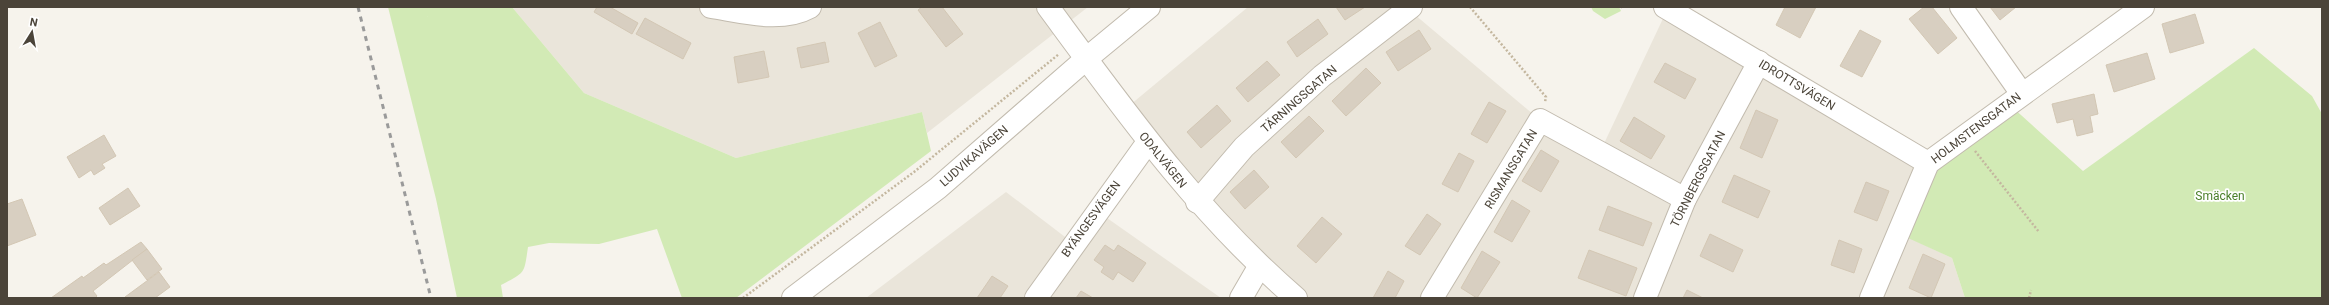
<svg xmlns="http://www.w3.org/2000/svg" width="2329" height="305" viewBox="0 0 2329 305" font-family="Roboto,sans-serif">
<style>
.residential{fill:#eae5da}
.green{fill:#d2eab5}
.building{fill:#d8cfc1;stroke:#d3c7b4}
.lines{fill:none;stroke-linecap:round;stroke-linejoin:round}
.minor-casing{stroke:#c2bbae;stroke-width:24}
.path{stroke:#c4b79f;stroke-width:2.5;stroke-dasharray:2 2;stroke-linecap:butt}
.minor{stroke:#fff;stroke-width:22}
.rail{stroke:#9a9a9a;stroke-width:3;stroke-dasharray:5 5;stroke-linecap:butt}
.labels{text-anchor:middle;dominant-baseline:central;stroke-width:3.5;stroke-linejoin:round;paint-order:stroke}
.street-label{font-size:12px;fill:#4b4439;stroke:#fff}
.park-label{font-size:12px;fill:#4a7f2a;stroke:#fff}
</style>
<rect width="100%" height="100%" fill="#f6f3ec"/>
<g class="residential">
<polygon points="512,7 1088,7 927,133 922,112 736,158 584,93"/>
<polygon points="1248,7 1411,7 1408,9 1540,120 1600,152 1668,8 1928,163 1899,233 1952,258 1965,298 1296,298 1124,110"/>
<polygon points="1006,192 1073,243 1097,211 1221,298 866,298"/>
</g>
<g class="green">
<path d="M388 7H426L428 17 426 7H512L584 93 736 158 922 112 931 151 736 298H682L657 229 599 244 549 243 528 247C524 274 526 272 501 285L503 298H457L436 199Z"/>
<polygon points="1591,7 1619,7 1621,11 1605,19 1593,11"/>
<polygon points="2254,48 2312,96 2322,114 2322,298 1965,298 1952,258 1908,238 1935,163 2011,106 2083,171"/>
</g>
<g class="building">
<polygon points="597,7 610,7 638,23 632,34 594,12"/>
<polygon points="922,7 942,7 963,34 946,47 918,10"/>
<polygon points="1336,7 1365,7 1345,20"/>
<polygon points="1785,7 1816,7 1800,38 1776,25"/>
<polygon points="1924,7 1932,7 1957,38 1938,54 1909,19"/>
<polygon points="1990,7 2016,7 2000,20"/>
<polygon points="2195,14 2204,43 2170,53 2162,24"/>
<polygon points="645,18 691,43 683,59 636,34"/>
<polygon points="1318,19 1328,34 1297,57 1287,42"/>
<polygon points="880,22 897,56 875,67 858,33"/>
<polygon points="1419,30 1431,49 1398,71 1386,52"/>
<polygon points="1860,30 1881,41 1862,77 1840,66"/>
<polygon points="825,42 829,62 801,68 797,48"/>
<polygon points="764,51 769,77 738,83 734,57"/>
<polygon points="2147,53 2155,79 2114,92 2106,65"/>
<polygon points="1267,61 1280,75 1248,102 1236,88"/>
<polygon points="1665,63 1696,79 1685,99 1654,82"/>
<polygon points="1366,68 1381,83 1346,116 1332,101"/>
<polygon points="2094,94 2098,114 2090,116 2093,132 2077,136 2073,119 2057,123 2052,104"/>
<polygon points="1489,102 1506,111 1487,143 1471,134"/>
<polygon points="1217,105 1231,121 1201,148 1187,132"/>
<polygon points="1756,110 1778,120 1762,158 1740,148"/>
<polygon points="1309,116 1324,131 1296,158 1281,142"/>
<polygon points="1634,117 1665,136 1651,159 1620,141"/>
<polygon points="104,135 116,156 102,164 105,168 94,175 91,170 79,178 67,157"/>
<polygon points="1541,150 1559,161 1541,192 1522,181"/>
<polygon points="1459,153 1474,161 1458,192 1442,184"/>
<polygon points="1254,170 1269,187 1245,209 1230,192"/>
<polygon points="1734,175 1770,191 1758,218 1722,202"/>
<polygon points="1866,182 1889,191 1877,221 1854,212"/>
<polygon points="128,188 140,206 110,225 99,208"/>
<polygon points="22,199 36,235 7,246 7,204"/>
<polygon points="1512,200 1530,211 1512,242 1494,232"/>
<polygon points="1608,206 1652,223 1643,246 1599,230"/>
<polygon points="1427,214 1441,224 1420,255 1405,246"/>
<polygon points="1322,217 1342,234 1316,263 1297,246"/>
<polygon points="1710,234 1743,250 1733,272 1700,256"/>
<polygon points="1839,240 1862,249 1854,273 1831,265"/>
<polygon points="141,242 147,249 93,291 97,296 95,298 51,298 82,276 83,278 104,263 106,265"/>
<polygon points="1105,245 1114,251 1118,245 1146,263 1133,282 1118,272 1113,280 1101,272 1104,267 1094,260"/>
<polygon points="147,249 162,269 147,280 132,260"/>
<polygon points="1589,250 1637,268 1626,296 1578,278"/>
<polygon points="1482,251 1500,262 1477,298 1461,288"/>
<polygon points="1923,254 1945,264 1931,298 1909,288"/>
<polygon points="1388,271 1404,281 1395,298 1373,298"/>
<polygon points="159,272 170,287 155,298 126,298 125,297"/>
<polygon points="992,276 1008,286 1000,298 977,298"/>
<polygon points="1687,290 1703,298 1683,298"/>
<polygon points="1081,291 1093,298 1076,298"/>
</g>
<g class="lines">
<g class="minor-casing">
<g id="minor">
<path d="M711 7C743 12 781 23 810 7"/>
<path d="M1048 7C1124 110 1198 214 1296 298"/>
<polyline points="1665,7 1928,163"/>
<polyline points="1961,7 2022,94"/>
<polyline points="1197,202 1244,147 1322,76 1411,7"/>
<polyline points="793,298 938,188 1086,59 1149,7"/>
<polyline points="1036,298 1148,142"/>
<polyline points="1241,298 1259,267"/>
<polyline points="1432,298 1540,120 1685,199"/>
<polyline points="1645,298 1685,199 1759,62"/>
<polyline points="1871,298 1928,163 2143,7"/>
</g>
</g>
<g class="path">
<polyline points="1470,7 1546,97 1545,102"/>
<polyline points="1621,7 1622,7"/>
<polyline points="1975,151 2039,232"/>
<polyline points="743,298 914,172 1059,54"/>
<polyline points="2029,298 2031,290"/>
</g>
<use href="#minor" class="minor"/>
<polyline class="rail" points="358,7 431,298"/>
</g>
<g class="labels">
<g class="street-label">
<text transform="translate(1797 85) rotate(31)">IDROTTSVÄGEN</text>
<text transform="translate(1299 99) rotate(-41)">TÄRNINGSGATAN</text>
<text transform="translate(1976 128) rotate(-37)">HOLMSTENSGATAN</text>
<text transform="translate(974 156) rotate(-41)">LUDVIKAVÄGEN</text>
<text transform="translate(1163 160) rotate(51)">ODALVÄGEN</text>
<text transform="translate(1511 169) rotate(-59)">RISMANSGATAN</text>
<text transform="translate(1698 179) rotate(-63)">TÖRNBERGSGATAN</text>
<text transform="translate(1091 219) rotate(-54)">BYÄNGESVÄGEN</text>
</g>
<g class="park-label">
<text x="2220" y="196">Smäcken</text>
</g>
</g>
<rect width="2329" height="305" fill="none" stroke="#4b4439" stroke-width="16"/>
<g transform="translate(32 32) rotate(11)" stroke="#ffffff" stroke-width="3" paint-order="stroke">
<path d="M0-3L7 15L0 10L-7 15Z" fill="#4b4439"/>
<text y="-6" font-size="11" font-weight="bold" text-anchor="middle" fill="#4b4439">N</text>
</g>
</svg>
